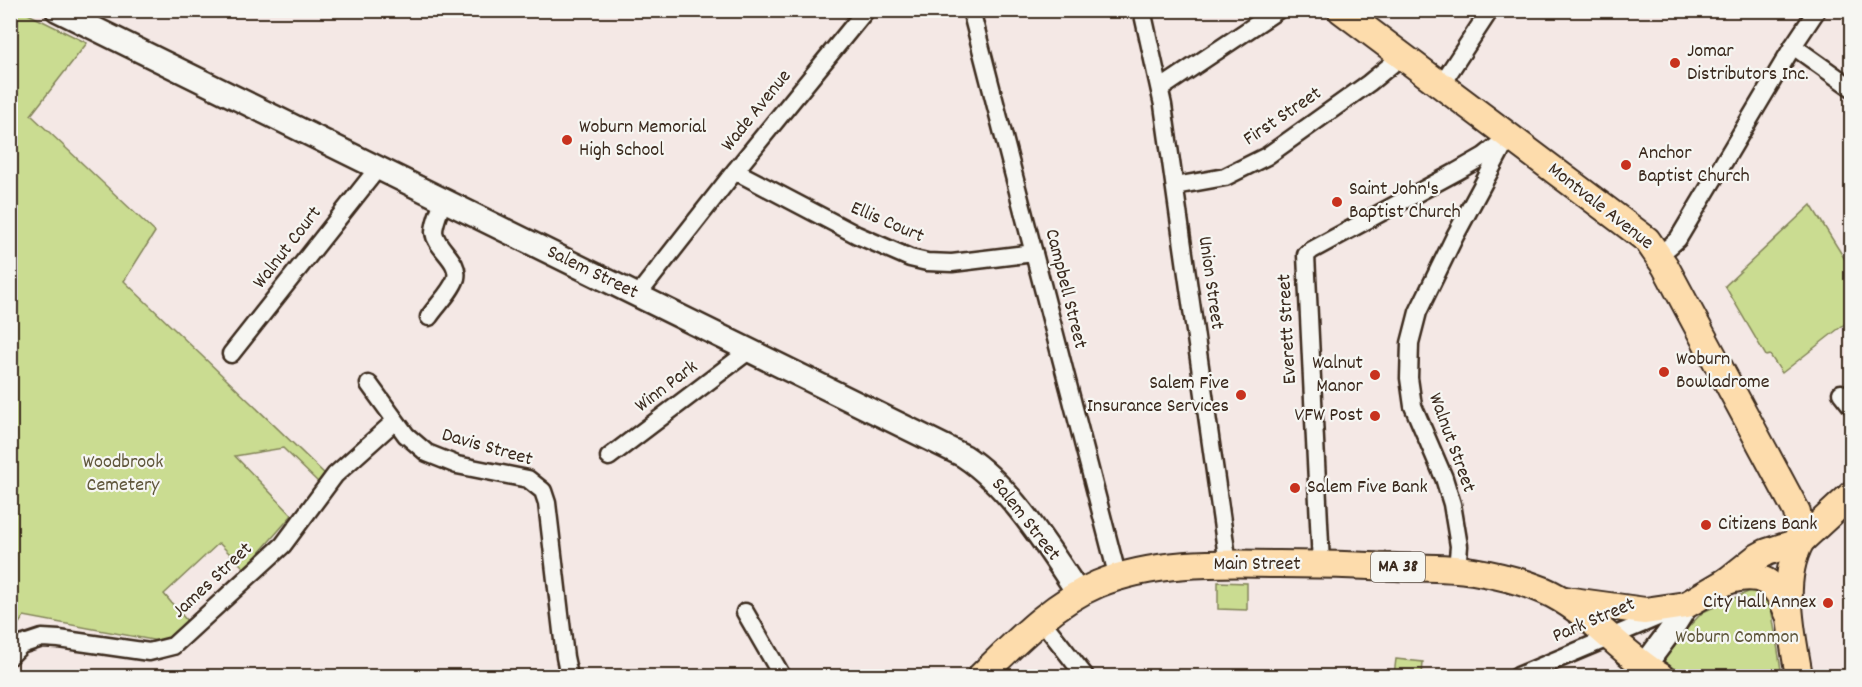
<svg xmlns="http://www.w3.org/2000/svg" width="1862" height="687" viewBox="0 0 1862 687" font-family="Dekko,sans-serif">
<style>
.green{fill:#cadc91;stroke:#828358;stroke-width:1.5}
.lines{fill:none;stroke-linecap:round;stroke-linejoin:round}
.street-casing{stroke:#3b2a1e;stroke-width:21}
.secondary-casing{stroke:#3b2a1e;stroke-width:27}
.primary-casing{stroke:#3b2a1e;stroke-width:30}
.street{stroke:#f6f6f2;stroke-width:16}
.secondary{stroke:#f6f6f2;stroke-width:22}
.primary{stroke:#fddcac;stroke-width:26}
.poi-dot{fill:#c8321e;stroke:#f6f6f2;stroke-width:2}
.labels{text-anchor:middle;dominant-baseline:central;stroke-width:4.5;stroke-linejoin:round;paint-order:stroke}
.shield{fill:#f6f6f2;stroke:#73675e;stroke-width:1.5}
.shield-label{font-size:18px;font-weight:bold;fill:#3b2a1e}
.poi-label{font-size:20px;fill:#3b2a1e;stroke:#f6f6f2;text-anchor:start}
.street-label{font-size:20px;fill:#3b2a1e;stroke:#f6f6f2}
.park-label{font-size:20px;fill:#5f563b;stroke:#f6f6f2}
</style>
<rect width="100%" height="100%" fill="#f4e8e5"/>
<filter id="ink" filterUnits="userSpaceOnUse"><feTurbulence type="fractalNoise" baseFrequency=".0167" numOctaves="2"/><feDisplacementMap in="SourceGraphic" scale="12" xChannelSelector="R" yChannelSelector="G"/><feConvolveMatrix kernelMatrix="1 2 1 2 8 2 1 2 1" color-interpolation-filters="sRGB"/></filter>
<g filter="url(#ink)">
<g class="green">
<polygon points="20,10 87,43 31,115 155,232 124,281 327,476 320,484 283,448 235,456 292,515 245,569 219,543 164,594 187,621 166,640 158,641 24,616 11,635 10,11"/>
<polygon points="1811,205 1851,269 1851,319 1782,373 1770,355 1766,356 1725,286"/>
<polygon points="1218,582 1247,583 1247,610 1218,609"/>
<polygon points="1757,588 1770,601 1782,676 1685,676 1665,662 1664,655 1666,650 1703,612"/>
<polygon points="1396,659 1423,662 1422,676 1433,676 1365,676 1377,674 1394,675"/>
</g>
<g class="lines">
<g class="street-casing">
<g id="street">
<polyline points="971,10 1118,578"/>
<polyline points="1142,10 1163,105 1228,564"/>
<polyline points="1793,46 1852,88"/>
<polyline points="1441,85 1490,10"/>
<polyline points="1160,89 1278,10"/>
<polyline points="735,171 857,235 910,258 927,262 952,263 1034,253"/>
<polyline points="1175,186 1225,177 1267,156 1369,83 1402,56"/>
<polyline points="1658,253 1669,247 1678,239 1793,46 1817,10"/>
<polyline points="637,296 735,171 866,10"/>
<path d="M429 317C437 305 452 291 456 278 460 260 436 249 434 232 434 222 440 210 443 201"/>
<polyline points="231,354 378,168"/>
<polyline points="369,384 406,435 427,453 457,465 528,479 543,491 547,503 565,657 569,676"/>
<polyline points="1841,393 1852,407"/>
<polyline points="609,457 750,350"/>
<polyline points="1321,564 1306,255 1312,250 1456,172 1484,156 1508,137"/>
<polyline points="1457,570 1459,546 1452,504 1444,478 1413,406 1409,378 1410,343 1418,312 1455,236 1505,143"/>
<polyline points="745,612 782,676"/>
<polyline points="1042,621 1085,676"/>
<polyline points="10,656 21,645 42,638 59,639 149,652 173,646 283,545 335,475 395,421"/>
<polyline points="1518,676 1663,615"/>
</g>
</g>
<g class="secondary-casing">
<g id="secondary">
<path d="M57 10 964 456C1011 487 1048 548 1079 594"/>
<path d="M1639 676C1652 651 1674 631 1686 605"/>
</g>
</g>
<g class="primary-casing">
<g id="primary">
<polyline points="1341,10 1647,240 1665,266 1797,512 1801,541"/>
<path d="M1727 581C1761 571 1776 581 1788 613"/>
<polyline points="1565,600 1645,611 1686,605 1727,581 1756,558 1767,552 1801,541 1852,494"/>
<path d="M981 676C1015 643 1053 603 1098 584 1154 561 1219 563 1278 564 1317 564 1357 565 1396 567 1421 568 1448 567 1473 571 1497 575 1521 581 1543 590 1588 609 1619 652 1660 676"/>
<path d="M1799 676C1792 633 1779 581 1801 541"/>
</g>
</g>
<use href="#street" class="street"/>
<use href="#secondary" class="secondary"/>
<use href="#primary" class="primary"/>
</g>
</g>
<g class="poi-dot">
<circle cx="1675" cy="63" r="6"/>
<circle cx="567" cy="140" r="6"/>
<circle cx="1626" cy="165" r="6"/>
<circle cx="1337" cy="202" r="6"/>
<circle cx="1664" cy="372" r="6"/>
<circle cx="1375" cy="375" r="6"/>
<circle cx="1241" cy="395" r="6"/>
<circle cx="1375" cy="416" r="6"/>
<circle cx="1295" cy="488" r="6"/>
<circle cx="1706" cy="525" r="6"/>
<circle cx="1828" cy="603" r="6"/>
</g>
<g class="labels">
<rect class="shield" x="1371" y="552" width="54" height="30" rx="4.5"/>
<g class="shield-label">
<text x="1398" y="567">MA 38</text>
</g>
<g class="poi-label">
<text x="1687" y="52">Jomar<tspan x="1687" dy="23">Distributors Inc.</tspan></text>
<text x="579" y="128">Woburn Memorial<tspan x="579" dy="23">High School</tspan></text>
<text x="1638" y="154">Anchor<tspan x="1638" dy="23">Baptist Church</tspan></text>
<text x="1349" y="190">Saint John's<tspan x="1349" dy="23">Baptist Church</tspan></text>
<text x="1676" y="360">Woburn<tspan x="1676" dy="23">Bowladrome</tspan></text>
<text x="1363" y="364" text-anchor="end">Walnut<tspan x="1363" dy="23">Manor</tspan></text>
<text x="1229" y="384" text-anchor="end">Salem Five<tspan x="1229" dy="23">Insurance Services</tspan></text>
<text x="1363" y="416" text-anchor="end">VFW Post</text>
<text x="1307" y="488">Salem Five Bank</text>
<text x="1718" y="525">Citizens Bank</text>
<text x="1816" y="603" text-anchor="end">City Hall Annex</text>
</g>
<g class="street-label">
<text transform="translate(757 111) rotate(-51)">Wade Avenue</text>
<text transform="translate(1283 117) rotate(-34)">First Street</text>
<text transform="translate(1600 207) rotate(38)">Montvale Avenue</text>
<text transform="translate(887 223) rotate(23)">Ellis Court</text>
<text transform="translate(288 248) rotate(-52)">Walnut Court</text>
<text transform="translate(592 273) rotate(26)">Salem Street</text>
<text transform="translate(1210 283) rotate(82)">Union Street</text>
<text transform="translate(1065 289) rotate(76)">Campbell Street</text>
<text transform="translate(1288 329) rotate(-93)">Everett Street</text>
<text transform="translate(667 387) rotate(-37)">Winn Park</text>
<text transform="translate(1451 443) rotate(70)">Walnut Street</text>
<text transform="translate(487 448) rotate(16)">Davis Street</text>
<text transform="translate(1025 520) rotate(52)">Salem Street</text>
<text x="1257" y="565">Main Street</text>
<text transform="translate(213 581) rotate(-43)">James Street</text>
<text transform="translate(1594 621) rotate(-23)">Park Street</text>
</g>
<g class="park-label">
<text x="123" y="463">Woodbrook<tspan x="123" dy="23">Cemetery</tspan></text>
<text x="1737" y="638">Woburn Common</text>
</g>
</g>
<rect width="1862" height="687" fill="none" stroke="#f6f6f2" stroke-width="36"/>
<rect x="18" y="18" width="1826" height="651" fill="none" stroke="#3b2a1e" stroke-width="2" filter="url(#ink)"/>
</svg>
